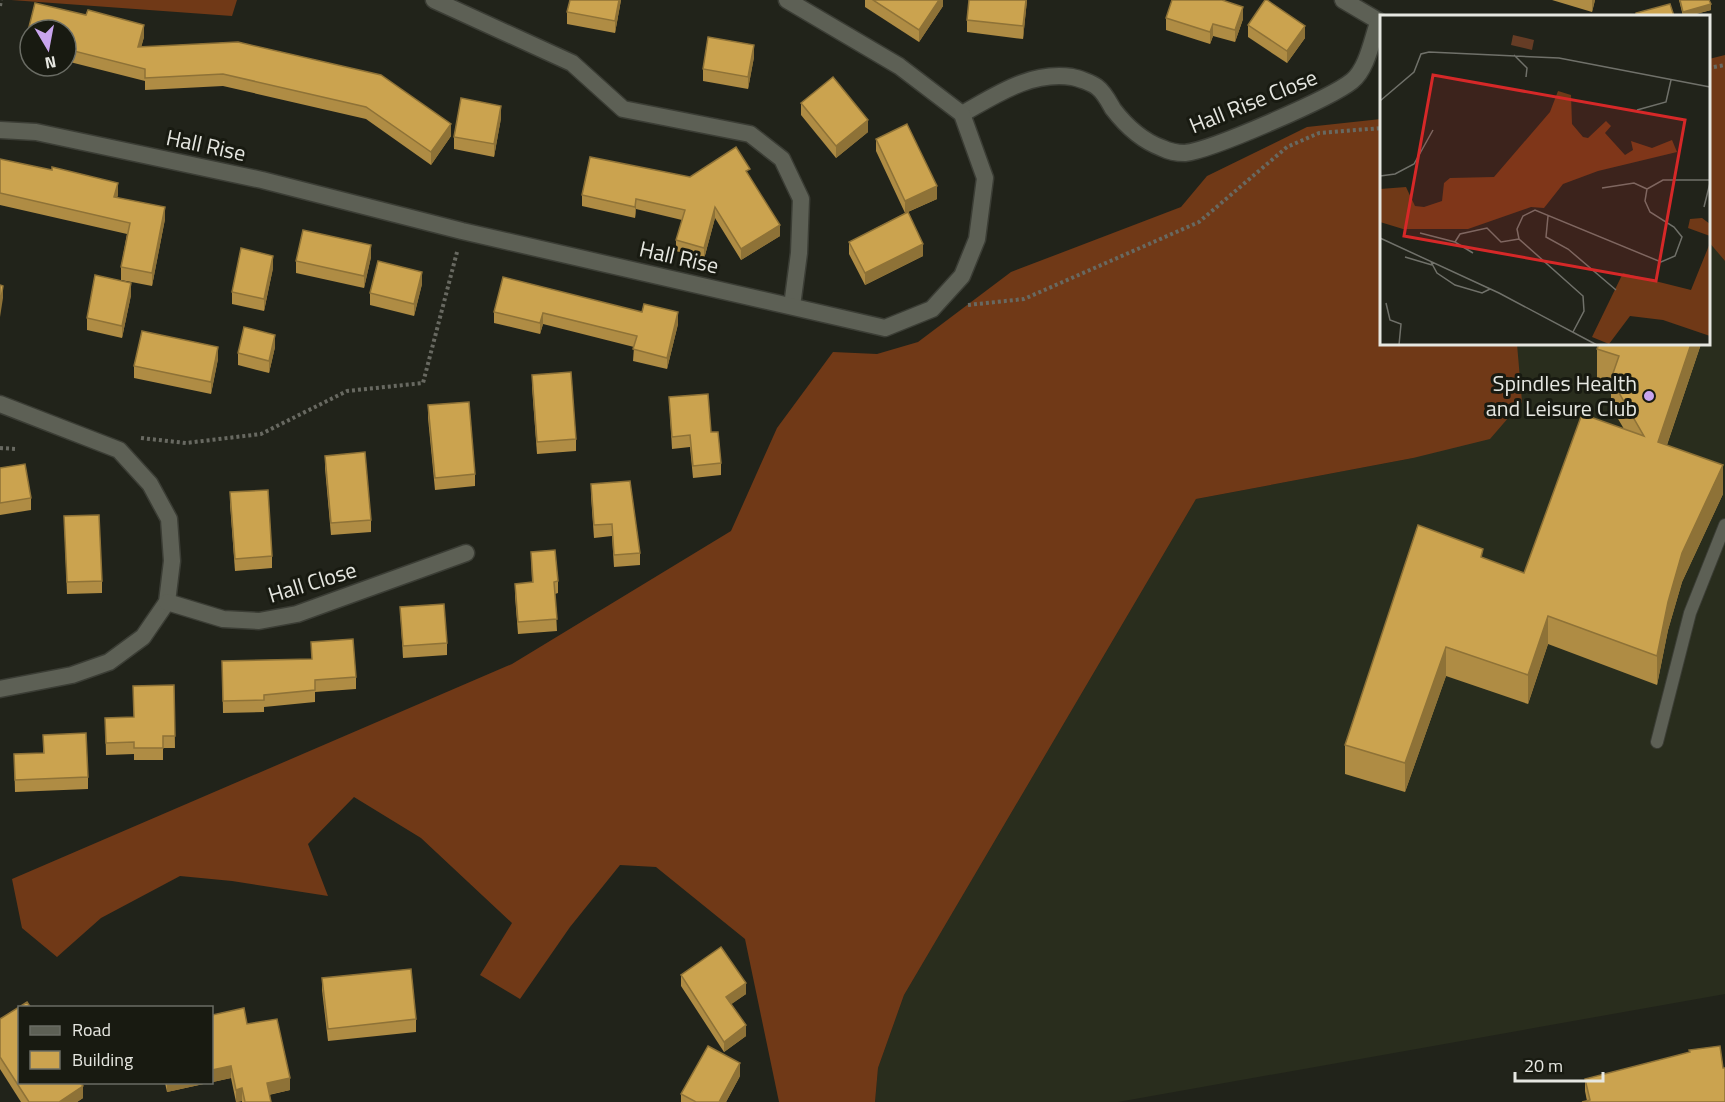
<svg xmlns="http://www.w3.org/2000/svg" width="1725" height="1102" viewBox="0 0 1725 1102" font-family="'Titillium Web',sans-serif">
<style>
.built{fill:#292d1d}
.forest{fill:#703917}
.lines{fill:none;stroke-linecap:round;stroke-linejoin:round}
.service-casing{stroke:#3b3d35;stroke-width:14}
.minor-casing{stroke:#3b3d35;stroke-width:19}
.path{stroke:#686961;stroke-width:4;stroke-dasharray:3 3;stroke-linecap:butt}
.service{stroke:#5d6055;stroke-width:12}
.minor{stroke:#5d6055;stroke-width:16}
.wall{fill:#af8c44}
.shaded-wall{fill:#8e7237}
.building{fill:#cba34f;stroke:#8e7237;stroke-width:1.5}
.poi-dot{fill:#c9a5ee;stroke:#181a11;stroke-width:2}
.labels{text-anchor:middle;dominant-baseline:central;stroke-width:6;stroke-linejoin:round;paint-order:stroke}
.street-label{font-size:22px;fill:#e6e7e1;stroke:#181a11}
.poi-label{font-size:22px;fill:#e6e7e1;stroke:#181a11;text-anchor:end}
.inset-road{fill:none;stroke:#70716a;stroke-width:1.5}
.view{fill:#d62828;fill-opacity:0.15;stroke:#d62828;stroke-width:3}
.inset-edge{fill:none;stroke:#e6e7e1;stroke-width:3}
</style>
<rect width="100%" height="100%" fill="#21231a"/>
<polygon class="built" points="1709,241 1725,261 1725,994 1118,1102 875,1102 878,1068 904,995 1196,499 1413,458 1517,358 1517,344 1708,344"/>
<g class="forest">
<polygon points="11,0 237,0 232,16"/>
<polygon points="1725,55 1725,261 1708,241 1709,59"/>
<polygon points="1381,119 1382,344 1517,344 1522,402 1490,439 1413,458 1196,499 904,995 878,1068 875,1102 779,1102 745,939 656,867 620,865 570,927 520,999 480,975 512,923 421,838 354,797 308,844 328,896 232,881 180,876 101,918 57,957 22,928 12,879 512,664 731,531 777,428 833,352 877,354 918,342 1011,272 1181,207 1207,176 1307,127"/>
</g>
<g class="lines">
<g class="service-casing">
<polyline id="service" points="1657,742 1690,613 1725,525"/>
</g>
<g class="minor-casing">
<g id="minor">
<polyline points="434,0 572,63 623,109 750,134 782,159 801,199 799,253 792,306"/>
<polyline points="1343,0 1382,23"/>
<path d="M962 114C996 95 1030 71 1072 77 1078 78 1092 83 1097 87 1104 92 1109 102 1113 109 1126 126 1143 141 1162 148 1168 151 1178 153 1185 153 1212 150 1331 98 1352 81 1367 69 1372 40 1378 23"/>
<polyline points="0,130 36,132 262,180 462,231 885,328 932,309 962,276 977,239 985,178 962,114 899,66 787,0"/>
<polyline points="0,404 119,450 150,484 169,519 172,561 167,602 143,637 109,662 72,675 0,689"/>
<polyline points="167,602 223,619 259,621 297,614 466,553"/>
</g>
</g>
<g class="path">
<polyline points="0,6 1,0"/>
<polyline points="1708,68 1725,65"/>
<polyline points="968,305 1024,299 1199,222 1287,147 1319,133 1382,128"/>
<polyline points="141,438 186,443 261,434 347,391 423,383 457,252"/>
<polyline points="0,448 17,449"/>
</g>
<use href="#service" class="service"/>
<use href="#minor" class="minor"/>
</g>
<g class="wall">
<polygon points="621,0 615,33 567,24 567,12"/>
<polygon points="865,0 943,0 943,6 919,42 865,7"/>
<polygon points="1027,0 1023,39 967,32 967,20"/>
<polygon points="1552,0 1595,0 1592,12"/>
<polygon points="1679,0 1709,0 1711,10 1688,16 1683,16"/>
<polygon points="35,3 86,15 88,10 144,25 144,37 141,47 238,42 381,75 451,124 451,136 431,165 366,119 223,86 145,90 145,81 66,61 66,30 30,30 30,52 26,51 26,39"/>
<polygon points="1166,18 1243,19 1235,42 1213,36 1210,44 1166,30"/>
<polygon points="1248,25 1305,38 1287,63 1248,37"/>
<polygon points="754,57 748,89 703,81 703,69"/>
<polygon points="801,103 868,132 836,158 801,115"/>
<polygon points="501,118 494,157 454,149 454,137"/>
<polygon points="876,139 937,199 908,212 923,256 865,285 849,254 849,242 905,213 876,151"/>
<polygon points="0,159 118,195 117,197 165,219 152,286 121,280 121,267 127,234 0,205"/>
<polygon points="690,177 750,177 780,236 741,260 715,218 704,259 676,251 676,240 682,220 636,209 635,218 582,206 582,195"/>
<polygon points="371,257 364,288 296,273 296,261"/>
<polygon points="273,268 264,311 232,304 232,292"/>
<polygon points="503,277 678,324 667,369 633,361 634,347 543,324 540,334 494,323 494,312"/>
<polygon points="422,284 414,316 370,305 370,293"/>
<polygon points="131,295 122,338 87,330 87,318"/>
<polygon points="1701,344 1667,445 1723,494 1682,582 1668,630 1657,685 1548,644 1528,704 1446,676 1405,792 1345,774 1345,745 1483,558 1524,573 1624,429 1611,407 1611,383 1597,378 1597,349"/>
<polygon points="275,347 269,373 238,365 238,353"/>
<polygon points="218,359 211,394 134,378 134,366"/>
<polygon points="532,375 576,439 576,451 537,454 532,387"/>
<polygon points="669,397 711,432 721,463 721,475 693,478 690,447 672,449"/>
<polygon points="428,405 475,474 475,486 435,490 428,418"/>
<polygon points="325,456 371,520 371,532 331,535 325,468"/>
<polygon points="0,468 31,498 31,510 0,515"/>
<polygon points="591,484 640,553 640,565 614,567 612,536 594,538 591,496"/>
<polygon points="230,492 272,556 272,568 235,571 230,504"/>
<polygon points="64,516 102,581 102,593 67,594"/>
<polygon points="531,552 558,581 558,593 555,594 557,631 518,634 515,596 515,584 532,583"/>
<polygon points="400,607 447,643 447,655 403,658"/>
<polygon points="311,642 356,677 356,689 315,692 315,702 264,707 264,712 223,713 222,661 312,659"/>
<polygon points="174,685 175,748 163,748 163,760 134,760 134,754 106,755 105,718 134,717"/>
<polygon points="43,735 88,777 88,789 15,792 14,754 43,753"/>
<polygon points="681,975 746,994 731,1004 746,1036 724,1052 681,986"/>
<polygon points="322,978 416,1019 416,1032 328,1041 322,990"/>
<polygon points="0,1019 83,1098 77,1102 21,1102 0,1069"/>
<polygon points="247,1024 290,1090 269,1095 271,1102 242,1102 242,1101 236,1102 231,1078 167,1092 165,1083 212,1083"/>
<polygon points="1723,1068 1587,1101 1585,1091 1585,1079"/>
<polygon points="740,1076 726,1102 681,1102 681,1094"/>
</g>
<g class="shaded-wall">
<polygon points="619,0 621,0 615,33 615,21"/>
<polygon points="939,0 943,0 943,6 919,42 919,30"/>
<polygon points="1026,0 1027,0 1023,39 1023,26"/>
<polygon points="1592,0 1595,0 1592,12"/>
<polygon points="1711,4 1711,10 1688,16 1683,16 1683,12"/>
<polygon points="1243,7 1243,19 1235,42 1235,30"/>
<polygon points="1213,24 1213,36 1210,44 1210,32"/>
<polygon points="144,25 144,37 138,59 138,47"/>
<polygon points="1305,26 1305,38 1287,63 1287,51"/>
<polygon points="754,45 754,57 748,89 748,77"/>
<polygon points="501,106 501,118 494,157 494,144"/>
<polygon points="868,120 868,132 836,158 836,146"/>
<polygon points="451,124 451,136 431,165 431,152"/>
<polygon points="118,183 118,195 114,209 114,197"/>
<polygon points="937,186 937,199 905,213 905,201"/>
<polygon points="636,199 636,209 635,218 635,207"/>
<polygon points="165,207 165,219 152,286 152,273"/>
<polygon points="715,207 715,218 704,259 704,248"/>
<polygon points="780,225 780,236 741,260 741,249"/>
<polygon points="923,244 923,256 865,285 865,273"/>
<polygon points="371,245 371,257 364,288 364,276"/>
<polygon points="273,256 273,268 264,311 264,299"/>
<polygon points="422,272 422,284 414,316 414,304"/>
<polygon points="131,283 131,295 122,338 122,326"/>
<polygon points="3,286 3,298 0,317 0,305"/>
<polygon points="678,312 678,324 667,369 667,358"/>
<polygon points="543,313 543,324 540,334 540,323"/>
<polygon points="275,335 275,347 269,373 269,361"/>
<polygon points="1691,344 1701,344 1658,471 1658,442"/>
<polygon points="218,347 218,359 211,394 211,382"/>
<polygon points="1723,465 1723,494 1682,582 1668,630 1657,685 1657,656 1668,602 1682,553"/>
<polygon points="1548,616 1548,644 1528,704 1528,675"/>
<polygon points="1446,647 1446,676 1405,792 1405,763"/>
<polygon points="746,983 746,994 726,1008 726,997"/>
<polygon points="746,1025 746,1036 724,1052 724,1042"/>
<polygon points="740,1063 740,1076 726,1102 719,1102"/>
<polygon points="231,1066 231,1078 167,1092 167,1083 212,1083 212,1070"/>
<polygon points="290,1078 290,1090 267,1095 267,1083"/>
<polygon points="83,1086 83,1098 77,1102 59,1102"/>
<polygon points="242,1088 242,1101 236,1102 236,1090"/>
</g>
<g class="building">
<polygon points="570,0 619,0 615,21 567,12"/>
<polygon points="873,0 939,0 919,30"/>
<polygon points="969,0 1026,0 1023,26 967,20"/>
<polygon points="1172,0 1222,0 1243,7 1235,30 1213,24 1210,32 1166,18"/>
<polygon points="1265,0 1267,0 1305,26 1287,51 1248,25"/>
<polygon points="1680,0 1709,0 1711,4 1683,12"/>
<polygon points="35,3 86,15 88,10 144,25 138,47 238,42 381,75 451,124 431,152 366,107 223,74 145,78 145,69 66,49 66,30 30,30 30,40 26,39"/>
<polygon points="1670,4 1674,16 1636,16 1636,13"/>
<polygon points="708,37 754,45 748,77 703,69"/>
<polygon points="833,77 868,120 836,146 801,103"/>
<polygon points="461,98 501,106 494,144 454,137"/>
<polygon points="907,124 937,186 905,201 876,139"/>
<polygon points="736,147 750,169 746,171 780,225 741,249 715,207 704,248 676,240 685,210 636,199 635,207 582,195 590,157 690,177"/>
<polygon points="0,159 52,170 52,167 118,183 114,197 165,207 152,273 121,267 130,223 0,193"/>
<polygon points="908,212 923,244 865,273 849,242"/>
<polygon points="303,230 371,245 364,276 296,261"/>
<polygon points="241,248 273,256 264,299 232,292"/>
<polygon points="378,261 422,272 414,304 370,293"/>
<polygon points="95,275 131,283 122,326 87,318"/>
<polygon points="503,277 642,312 644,304 678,312 667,358 633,349 637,336 543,313 540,323 494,312"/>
<polygon points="0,285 3,286 0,305"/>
<polygon points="244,327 275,335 269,361 238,353"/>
<polygon points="142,331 218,347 211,382 134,366"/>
<polygon points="1599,344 1691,344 1658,442 1723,465 1682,553 1668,602 1657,656 1548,616 1528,675 1446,647 1405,763 1345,745 1418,525 1483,549 1481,557 1524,573 1582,414 1644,436 1611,379 1619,356 1597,349"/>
<polygon points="571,372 576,439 537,442 532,375"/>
<polygon points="708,394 711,432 718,432 721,463 693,466 690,435 672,437 669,397"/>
<polygon points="469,402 475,474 435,478 428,405"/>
<polygon points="365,452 371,520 331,523 325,456"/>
<polygon points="25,464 31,498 0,503 0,468"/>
<polygon points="630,481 640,553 614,555 612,524 594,525 591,484"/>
<polygon points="268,490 272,556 235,559 230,492"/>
<polygon points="99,515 102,581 67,582 64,516"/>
<polygon points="555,550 558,581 554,582 557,619 518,622 515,584 533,582 531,552"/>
<polygon points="444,604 447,643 403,646 400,607"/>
<polygon points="353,639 356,677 315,680 315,690 264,695 264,700 223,701 222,661 312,659 311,642"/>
<polygon points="174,685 175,736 163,736 163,748 134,748 134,742 106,743 105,718 134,717 133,686"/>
<polygon points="86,733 88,777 15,780 14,754 44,753 43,735"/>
<polygon points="721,947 746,983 726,997 746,1025 724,1042 681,975"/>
<polygon points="411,969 416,1019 328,1029 322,978"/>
<polygon points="27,1002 31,1008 20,1008 20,1083 80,1083 83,1086 59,1102 29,1102 0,1057 0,1019"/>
<polygon points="244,1008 247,1024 277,1019 290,1078 267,1083 271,1102 245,1102 242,1088 236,1090 231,1066 212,1070 212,1015"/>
<polygon points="708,1046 740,1063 719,1102 696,1102 681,1094"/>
<polygon points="1720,1046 1723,1068 1725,1068 1725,1102 1582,1102 1590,1100 1585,1079 1690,1052 1689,1050"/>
</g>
<circle class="poi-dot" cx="1649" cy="396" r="6"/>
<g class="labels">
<g class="street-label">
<text transform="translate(1253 101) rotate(-22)">Hall Rise Close</text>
<text transform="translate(206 145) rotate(12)">Hall Rise</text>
<text transform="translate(679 257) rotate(13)">Hall Rise</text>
<text transform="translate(312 582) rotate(-17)">Hall Close</text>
</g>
<g class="poi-label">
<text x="1637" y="383">Spindles Health<tspan x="1637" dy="25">and Leisure Club</tspan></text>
</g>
</g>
<g transform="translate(1380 15)">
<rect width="330" height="330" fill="#21231a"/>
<path d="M133 20 154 25 152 35 131 30Z" fill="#653c25"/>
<path d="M178 76 191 80 192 109 203 122 208 123 226 106 231 111 225 118 245 140 253 135 251 126 272 133 292 125 297 137 218 156 183 169 164 193 151 192 88 214H23L0 207V174L26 172 35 191 44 192 62 186 64 168 70 163 114 162 170 97ZM322 203 330 209V221L308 213 310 204ZM330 228V321L283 305 250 301 229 329 212 322 243 258 311 275Z" fill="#703917"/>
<path class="inset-road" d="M134 40 147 53 146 62M0 86 34 57 41 39 49 37 179 43 330 72M257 95 286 87 291 65M0 161 15 159 34 149 53 115M222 173 254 168 267 174M324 192 330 168M168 201 166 222 188 234 236 275M40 218 75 227 93 238M0 223 119 278 217 330M75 227 80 219 107 213 121 227 139 224M25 242 52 250M51 247 57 258 75 270 102 278 110 274M6 288 10 305 21 309 19 330M193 317 204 296 203 281 139 224 137 214 143 201 155 195 281 247 295 241 302 222 294 212 270 197 265 186 267 174 283 165H330"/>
<path class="view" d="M53 60 305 105 276 266 24 221Z"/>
<rect width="330" height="330" class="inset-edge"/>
</g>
<rect x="18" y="1006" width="195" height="78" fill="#181a11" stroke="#6a6c64" stroke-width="1.5"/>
<rect x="30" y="1026" width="30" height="9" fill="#5d6055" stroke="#6a6c64" stroke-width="1.5"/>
<text x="72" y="1036" font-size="18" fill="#e6e7e1">Road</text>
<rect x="30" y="1051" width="30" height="18" fill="#cba34f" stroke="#6a6c64" stroke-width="1.5"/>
<text x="72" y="1066" font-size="18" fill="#e6e7e1">Building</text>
<g transform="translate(48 48) rotate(170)"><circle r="28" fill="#181a11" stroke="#6a6c64" stroke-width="1.5"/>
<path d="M0-4.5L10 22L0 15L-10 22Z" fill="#c9a5ee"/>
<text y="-9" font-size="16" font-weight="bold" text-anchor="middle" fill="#e6e7e1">N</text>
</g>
<path d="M1515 1072v9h88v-9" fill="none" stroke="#e6e7e1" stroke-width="3"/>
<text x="1524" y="1072" font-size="18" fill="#e6e7e1" stroke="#181a11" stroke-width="4.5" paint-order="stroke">20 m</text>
</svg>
